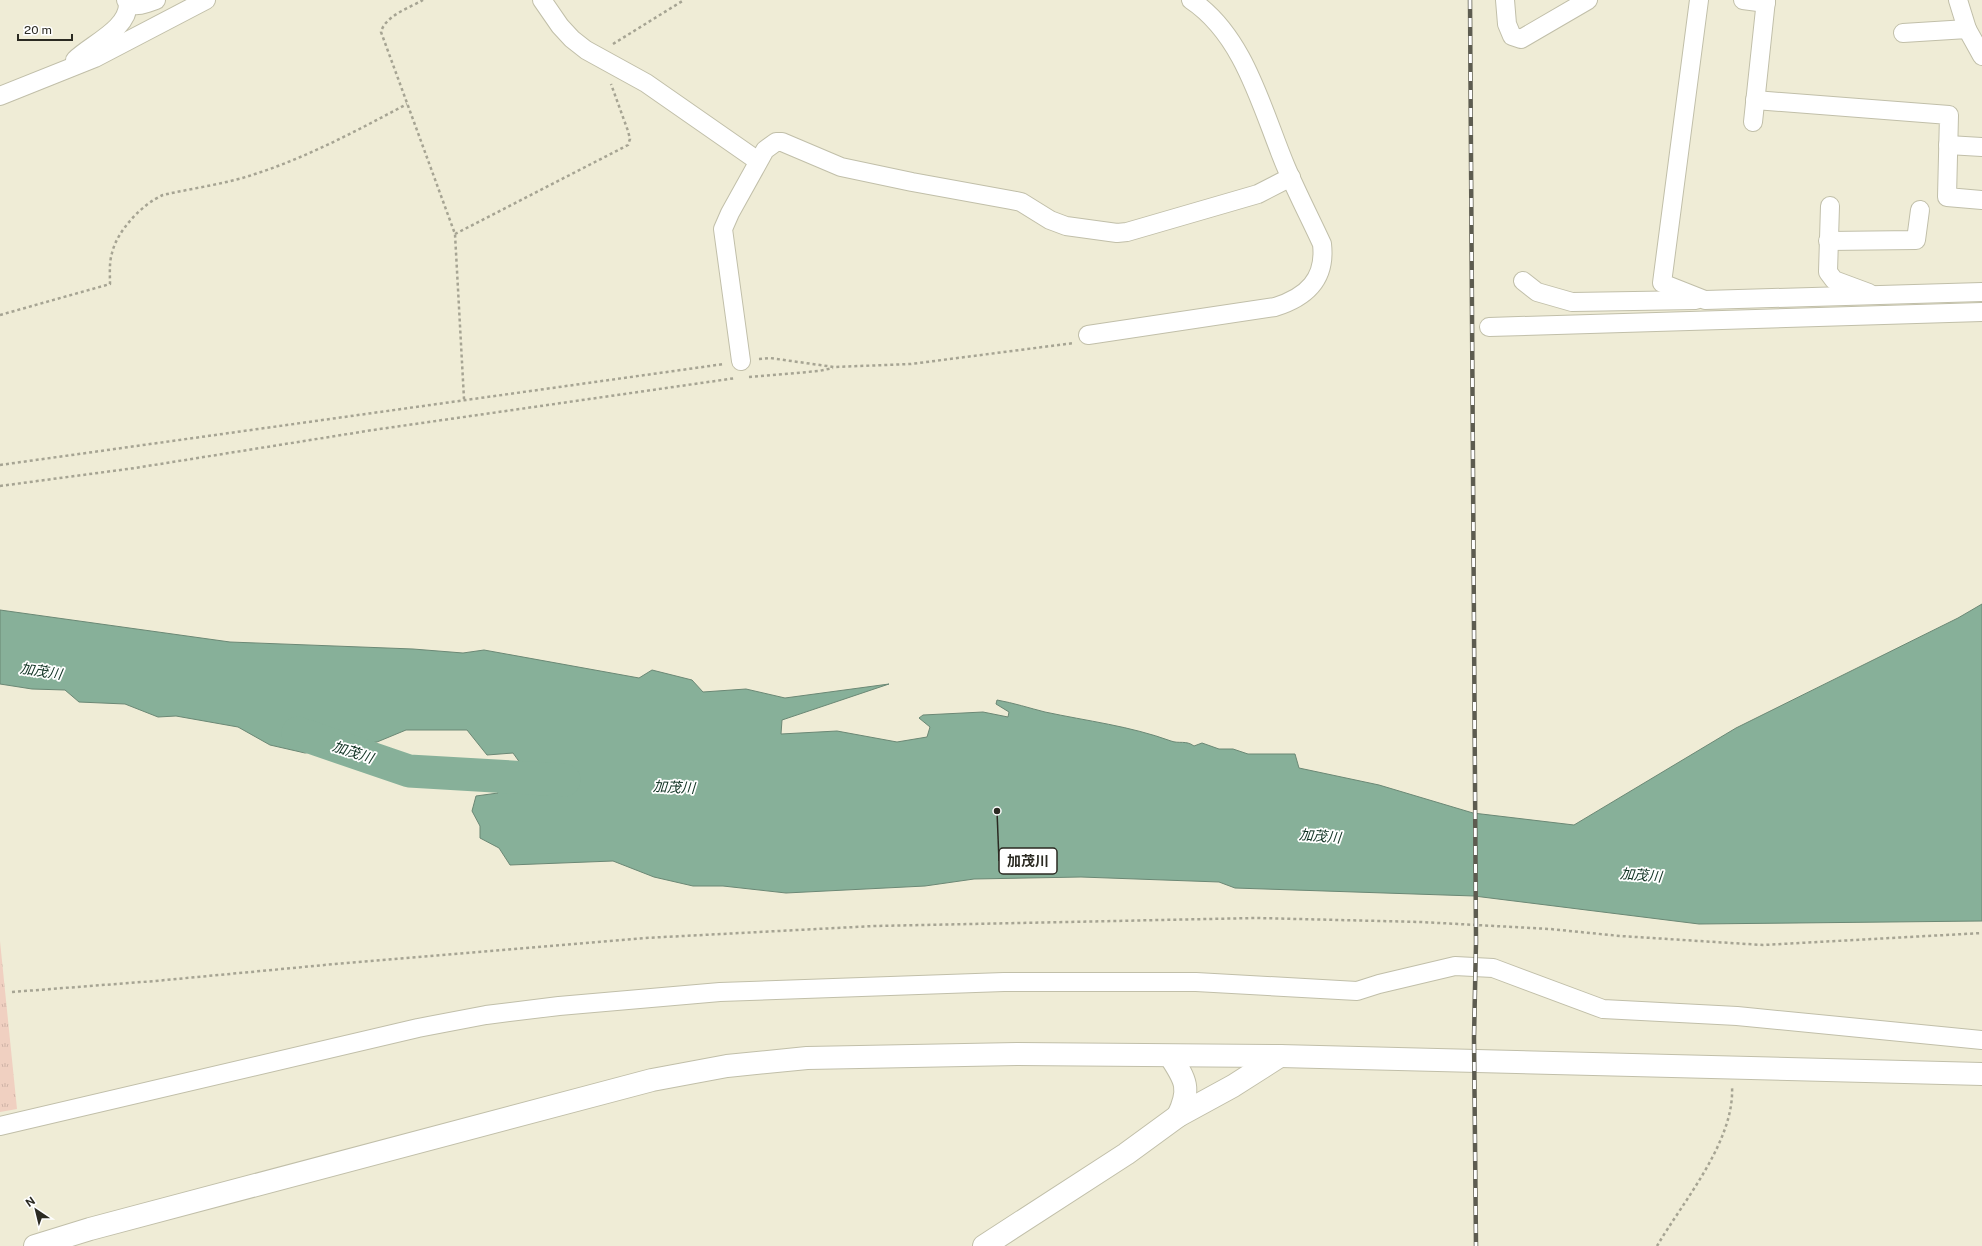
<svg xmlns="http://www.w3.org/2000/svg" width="1982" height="1246" viewBox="0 0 1982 1246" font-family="'Public Sans','Noto Sans JP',sans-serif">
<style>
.grass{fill:url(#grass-tufts)}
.water{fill:#87b099;stroke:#6b8875}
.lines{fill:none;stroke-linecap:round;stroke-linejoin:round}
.river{stroke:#87b099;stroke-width:33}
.minor-casing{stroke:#c1bfa9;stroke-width:20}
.tertiary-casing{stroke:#c1bfa9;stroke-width:24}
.path{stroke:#a6a493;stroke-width:2.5;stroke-dasharray:3 3;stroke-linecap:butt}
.minor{stroke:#fff;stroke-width:18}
.tertiary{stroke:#fff;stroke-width:22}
.rail-casing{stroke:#5d5c50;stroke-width:4.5}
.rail{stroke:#fff;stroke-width:3;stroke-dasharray:9;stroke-linecap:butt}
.labels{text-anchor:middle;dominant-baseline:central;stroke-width:3.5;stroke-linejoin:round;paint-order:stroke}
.water-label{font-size:14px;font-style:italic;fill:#0f3222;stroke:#fff}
.leader{fill:none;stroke:#2b2a22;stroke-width:1.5}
.callout-dot{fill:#2b2a22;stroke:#fff;stroke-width:1.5}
.callout{fill:#fff;stroke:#2b2a22;stroke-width:1.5}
.callout-label{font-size:14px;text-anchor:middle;font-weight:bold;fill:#2b2a22}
</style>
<defs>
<pattern id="grass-tufts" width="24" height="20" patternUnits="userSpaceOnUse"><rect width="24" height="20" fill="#f0d0c1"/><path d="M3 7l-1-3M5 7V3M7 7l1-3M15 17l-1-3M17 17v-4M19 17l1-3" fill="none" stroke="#ceb3a6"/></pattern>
</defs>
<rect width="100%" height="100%" fill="#efecd6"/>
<polygon class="grass" points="0,941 17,1109 0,1112"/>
<path class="water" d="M1982 604V921L1699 924 1474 896 1235 888 1219 882 1081 877 974 879 925 886 786 893 723 886H693L654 877 613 861 510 865 499 848 480 838V826L472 811 476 796 498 793 496 784 516 786 523 767 513 753 487 755 467 730H406L377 742 305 753 270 745 238 727 176 716 158 717 125 704 79 702 65 690 32 689 0 684V610L230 642 413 649 463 653 484 650 639 678 652 670 692 680 703 692 746 689 785 698 889 684 782 720 781 734 837 731 897 742 927 737 930 727 919 718 923 715 983 712 1008 717 1009 712 996 704 997 700C1014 703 1029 708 1045 712 1087 721 1130 726 1171 741 1179 744 1186 740 1194 746L1202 743 1219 749H1233L1248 754H1295L1299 768 1379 785 1473 813 1574 825 1736 728 1958 618Z"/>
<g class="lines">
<polyline class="river" points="298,733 409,771 564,780"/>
<g class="minor-casing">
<g id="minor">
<path d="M126 0C133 10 147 3 156 0"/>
<polyline points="542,0 560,26 572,39 586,50 646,83 758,161"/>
<polyline points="1505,0 1507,24 1512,36 1521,39 1588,0"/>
<polyline points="1699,0 1662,283 1705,300 1982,292"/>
<polyline points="1743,0 1766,3"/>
<polyline points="1958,0 1967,29"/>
<polyline points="1903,33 1967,29 1982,56"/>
<path d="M75 60C91 44 129 29 128 3"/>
<polyline points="0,96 95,58 206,0"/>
<polyline points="1755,100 1949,115 1947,197 1982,200"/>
<polyline points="1753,122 1766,0"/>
<polyline points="1948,145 1982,147"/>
<polyline points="1830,206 1828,272 1834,280 1869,293"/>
<polyline points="1828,241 1916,240 1920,210"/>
<polyline points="1523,281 1537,292 1572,302 1696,300"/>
<polyline points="1489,327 1982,312"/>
<path d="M1088 335 1275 307C1307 297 1326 279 1322 244 1310 218 1297 193 1286 167 1262 110 1245 36 1191 0"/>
<polyline points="741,361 723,229 730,213 765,150 776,142 782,142 841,167 912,182 1011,200 1021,202 1050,220 1066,226 1117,233 1127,232 1258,194 1291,177"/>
<polyline points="0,1126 418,1028 486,1015 559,1006 720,992 1004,982 1196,982 1357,991 1379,984 1455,966 1493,968 1603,1009 1737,1016 1982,1040"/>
</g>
</g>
<g class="tertiary-casing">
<g id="tertiary">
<path d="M1170 1056C1186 1080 1191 1089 1178 1116"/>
<polyline points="35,1246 90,1229 652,1080 727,1066 807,1058 1017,1054 1280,1056 1982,1074"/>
<polyline points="984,1246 1126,1154 1178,1116 1233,1086 1280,1056"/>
</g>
</g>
<g class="path">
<path d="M423 0C409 8 385 16 381 32L455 234 464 399"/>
<polyline points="613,44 684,0"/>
<polyline points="455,234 628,145 630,139 628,131 611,84"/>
<path d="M0 315 110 284C110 274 109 263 112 253 117 231 142 204 163 195 193 188 226 184 255 174 308 157 358 130 407 104"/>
<polyline points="759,359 770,358 834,367 911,364 1074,343"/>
<polyline points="749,377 819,371 833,368"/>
<polyline points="0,465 724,364"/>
<polyline points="0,486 135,468 373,430 736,378"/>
<polyline points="12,992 155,981 335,964 645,938 874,926 1257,918 1421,922 1550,929 1620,936 1763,945 1982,933"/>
<path d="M1657 1246C1684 1200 1735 1141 1732 1086"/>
</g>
<use href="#minor" class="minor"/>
<use href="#tertiary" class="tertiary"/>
<g class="rail-casing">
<polyline id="rail" points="1470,0 1476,942 1474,1038 1476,1246"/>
</g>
<use href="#rail" class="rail"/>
</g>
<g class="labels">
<g class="water-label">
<text transform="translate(41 671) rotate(9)">加茂川</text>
<text transform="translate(353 752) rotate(18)">加茂川</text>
<text transform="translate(674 787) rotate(3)">加茂川</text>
<text transform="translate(1320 836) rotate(5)">加茂川</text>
<text transform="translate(1641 875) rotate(5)">加茂川</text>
</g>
</g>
<path class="leader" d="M997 811L999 861"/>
<circle class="callout-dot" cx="997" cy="811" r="4"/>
<rect class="callout" x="999" y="848" width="58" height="26" rx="4"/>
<g class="callout-label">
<text x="1028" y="866">加茂川</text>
</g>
<g transform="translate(36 1210) rotate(325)" stroke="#ffffff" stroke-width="3" paint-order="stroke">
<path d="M0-3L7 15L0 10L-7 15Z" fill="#2b2a22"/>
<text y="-6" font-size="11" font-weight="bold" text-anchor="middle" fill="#2b2a22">N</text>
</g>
<path d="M18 34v6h54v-6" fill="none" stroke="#2b2a22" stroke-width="2"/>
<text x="24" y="34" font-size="12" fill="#2b2a22" stroke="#ffffff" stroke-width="3" paint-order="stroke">20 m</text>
</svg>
